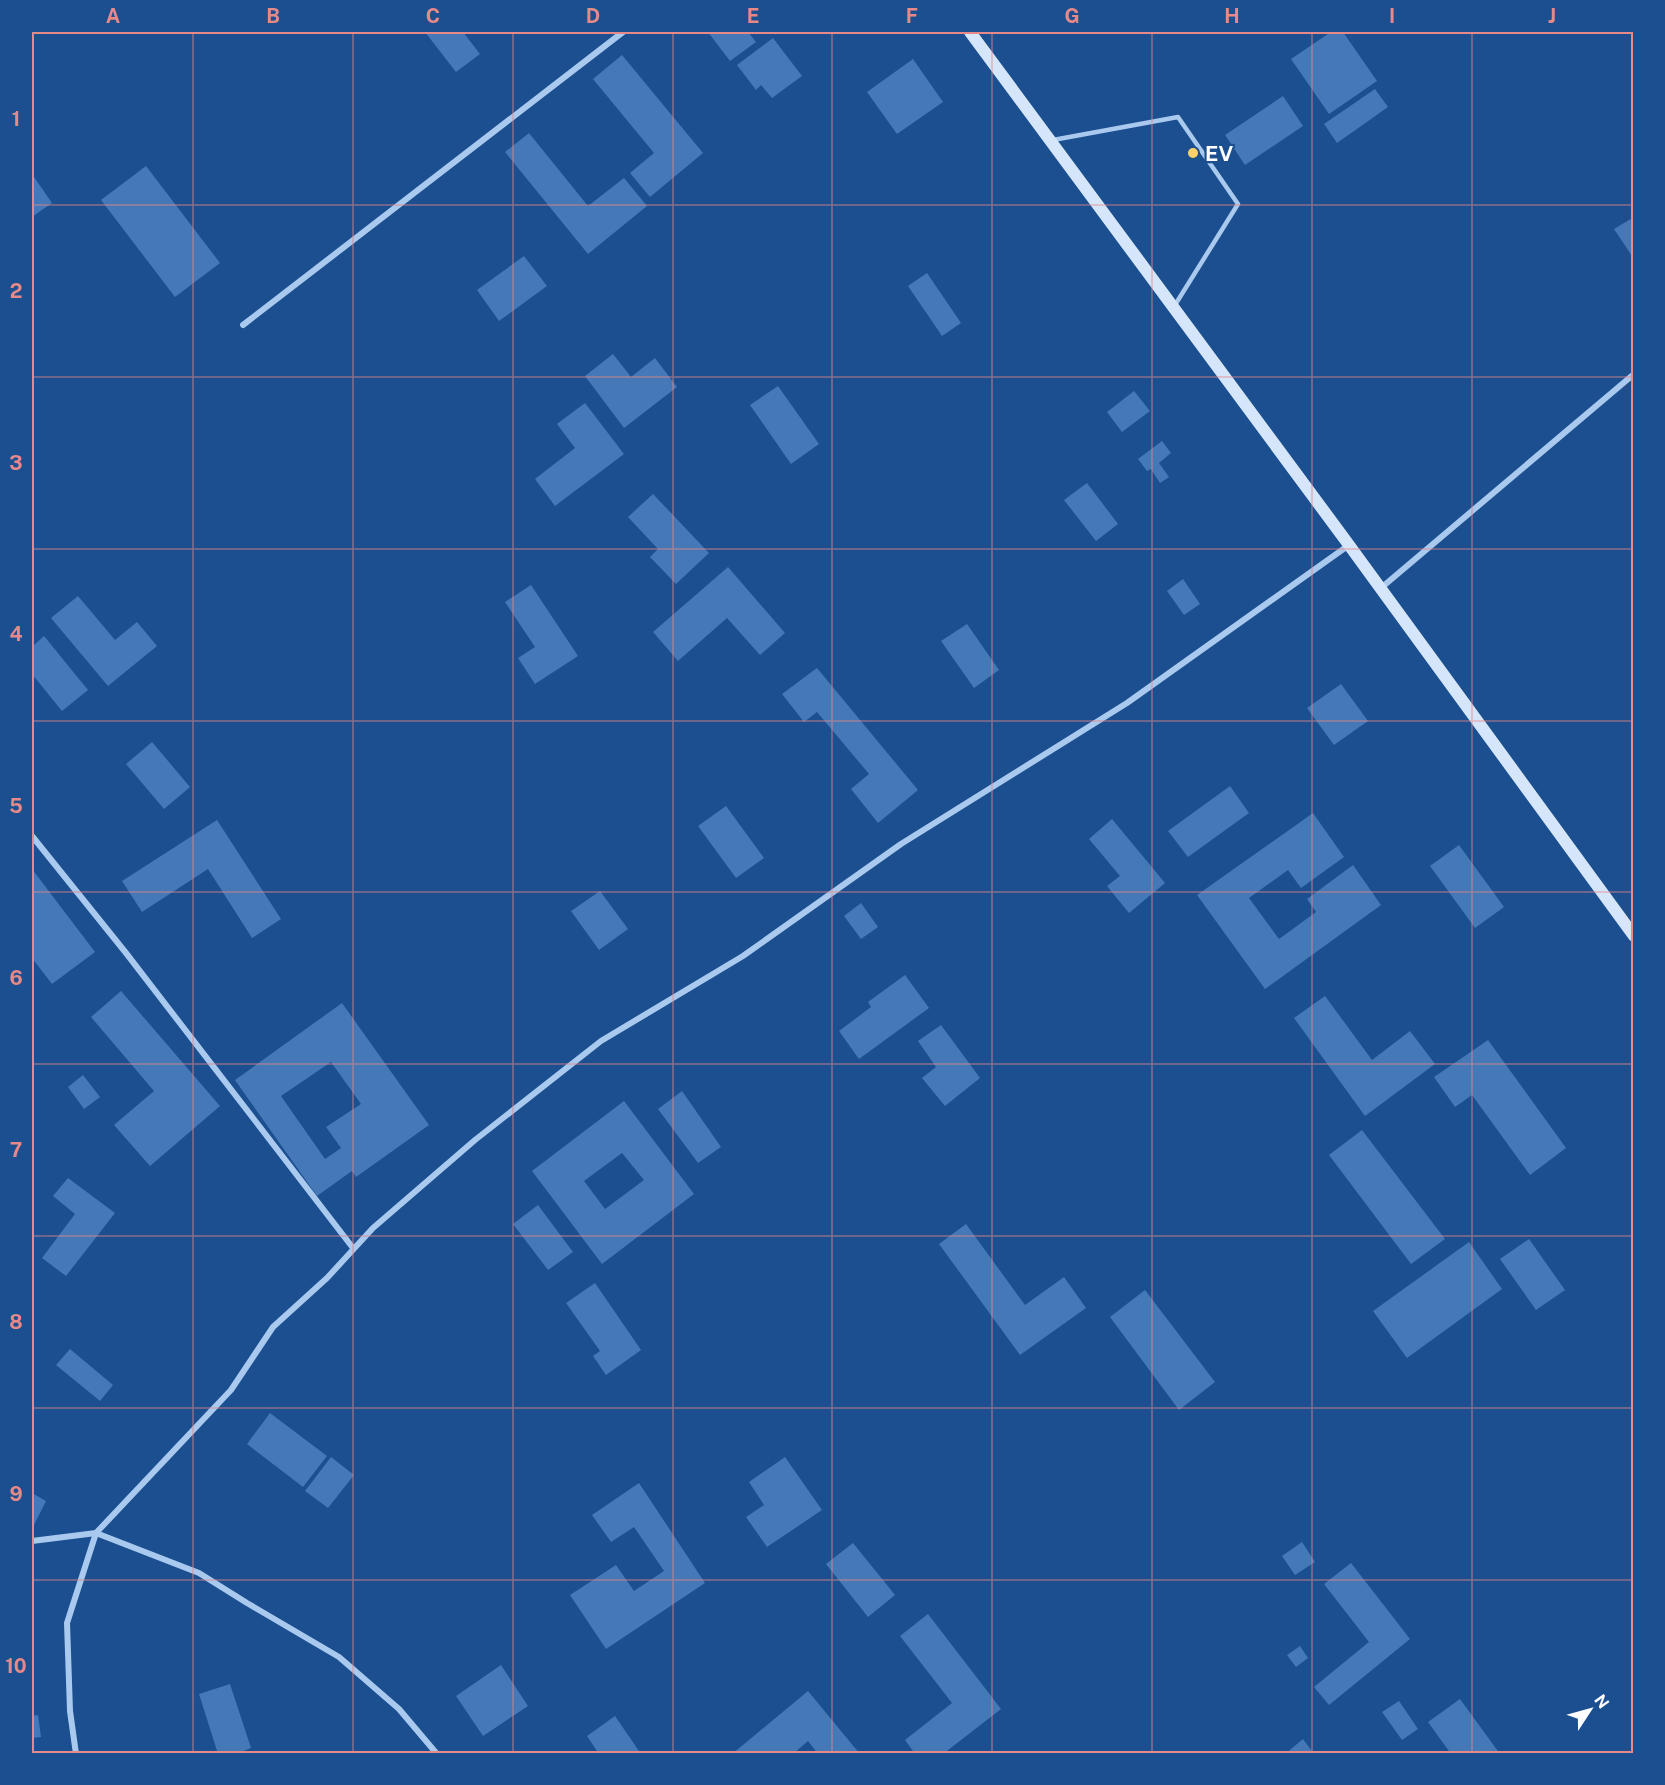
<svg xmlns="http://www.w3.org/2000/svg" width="1665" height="1785" viewBox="0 0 1665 1785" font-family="'Public Sans',sans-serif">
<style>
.building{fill:#4478b7;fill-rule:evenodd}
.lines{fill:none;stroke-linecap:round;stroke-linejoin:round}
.lane{stroke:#a9c9ee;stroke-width:4.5}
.street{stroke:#a9c9ee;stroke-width:6}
.secondary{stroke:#d6e6fa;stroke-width:12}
.grid{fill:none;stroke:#e88989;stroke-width:1.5;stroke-opacity:0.55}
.poi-dot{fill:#ffd166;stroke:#1b4f8f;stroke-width:2}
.labels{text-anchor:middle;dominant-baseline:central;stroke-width:4.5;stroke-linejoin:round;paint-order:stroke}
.poi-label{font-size:21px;font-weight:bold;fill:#fff;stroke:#1b4f8f;text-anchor:start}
.neatline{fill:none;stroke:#e88989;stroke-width:2}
.grid-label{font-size:20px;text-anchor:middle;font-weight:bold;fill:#e88989}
</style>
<rect width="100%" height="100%" fill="#1b4f8f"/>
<g class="building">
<polygon points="425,32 463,32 480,54 456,72"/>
<polygon points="708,32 748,32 756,42 730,61"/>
<polygon points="1331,32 1343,32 1377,81 1329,114 1291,59"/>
<polygon points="773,38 802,76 772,98 761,85 756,90 737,65"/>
<polygon points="622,55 703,153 650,197 630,173 654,153 593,79"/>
<polygon points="913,59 943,102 897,134 867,92"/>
<polygon points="1375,89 1388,107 1337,143 1324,124"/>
<polygon points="1283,96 1303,126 1245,165 1225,135"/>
<polygon points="529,133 588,206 624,178 647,206 588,254 505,152"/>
<polygon points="146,166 220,263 175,297 101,200"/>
<polygon points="32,174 52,203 32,217"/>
<polygon points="1634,217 1634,259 1614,229"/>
<polygon points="524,256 547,286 499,321 477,290"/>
<polygon points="927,273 961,323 942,336 908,286"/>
<polygon points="613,354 631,377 655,358 677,387 624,428 585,376"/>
<polygon points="778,386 819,444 791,464 750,405"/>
<polygon points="1134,391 1150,411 1122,432 1107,412"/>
<polygon points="585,403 624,454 555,506 535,479 575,448 557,424"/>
<polygon points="1162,441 1171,453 1159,463 1169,477 1160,483 1151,469 1147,471 1138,459"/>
<polygon points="1087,483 1118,524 1096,541 1064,500"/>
<polygon points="653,494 709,553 676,584 650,557 658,549 628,517"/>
<polygon points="728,567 785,633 760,655 727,618 678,661 653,632"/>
<polygon points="1183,579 1200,604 1184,615 1167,591"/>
<polygon points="531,585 578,656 535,684 518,658 535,647 505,602"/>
<polygon points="78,596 115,640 137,622 157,646 108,686 51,618"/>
<polygon points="967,624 999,670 974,688 941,641"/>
<polygon points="44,636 88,690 62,711 32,674 32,647"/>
<polygon points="817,668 918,790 878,823 851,789 869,774 817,712 804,722 782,694"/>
<polygon points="1341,684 1368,721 1334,745 1307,708"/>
<polygon points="152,742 190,787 164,809 126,764"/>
<polygon points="1230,786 1249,813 1188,857 1168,831"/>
<polygon points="726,806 764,858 736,878 698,826"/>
<polygon points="1313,813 1344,857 1301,888 1288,870 1249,898 1279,939 1316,912 1307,899 1353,865 1381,905 1265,989 1197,895"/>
<polygon points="1112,819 1165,883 1129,913 1107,886 1120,876 1089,839"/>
<polygon points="217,820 281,919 252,938 208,869 142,912 122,881"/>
<polygon points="1459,845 1504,907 1475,928 1430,866"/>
<polygon points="32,869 95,952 52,984 32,958"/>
<polygon points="600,891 628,929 599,950 571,911"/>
<polygon points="861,903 878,927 861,939 844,916"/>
<polygon points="905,975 929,1008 859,1059 839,1031 871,1007 868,1002"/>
<polygon points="121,991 220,1106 150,1166 114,1125 154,1091 91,1017"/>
<polygon points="1325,996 1372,1060 1410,1031 1435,1064 1365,1116 1294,1018"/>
<path d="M342 1003 429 1125 356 1177 352 1171 317 1196 235 1080ZM331 1062 361 1104 326 1127 341 1148 325 1159 281 1096Z"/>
<polygon points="941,1025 980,1078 945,1106 922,1078 936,1067 918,1041"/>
<polygon points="1488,1040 1566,1148 1530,1175 1472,1095 1455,1107 1434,1077"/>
<polygon points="83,1075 100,1097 84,1109 68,1087"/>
<polygon points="682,1091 721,1147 698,1163 658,1109"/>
<path d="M624 1101 694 1194 602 1264 532 1171ZM622 1153 644 1180 605 1209 584 1181Z"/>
<polygon points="1362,1130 1445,1239 1411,1264 1329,1155"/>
<polygon points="68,1178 115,1213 66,1276 42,1258 75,1214 53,1196"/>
<polygon points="538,1205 573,1252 548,1270 513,1224"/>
<polygon points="966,1224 1025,1305 1064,1277 1086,1308 1020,1355 939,1244"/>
<polygon points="1529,1239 1565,1290 1536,1310 1500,1259"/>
<polygon points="1469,1242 1502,1289 1407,1358 1373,1311"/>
<polygon points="595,1283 641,1350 606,1375 593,1356 600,1351 566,1303"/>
<polygon points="1145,1290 1215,1382 1179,1410 1110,1317"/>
<polygon points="70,1349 113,1385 100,1401 56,1365"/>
<polygon points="270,1413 327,1456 303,1487 247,1444"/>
<polygon points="331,1457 354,1475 328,1508 305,1491"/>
<polygon points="785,1457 822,1510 767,1547 746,1517 764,1505 749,1482"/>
<polygon points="639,1483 705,1583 606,1649 570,1595 616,1565 634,1591 664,1571 634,1527 611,1542 592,1515"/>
<polygon points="32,1493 46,1501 32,1529"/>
<polygon points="1302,1542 1315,1562 1295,1575 1282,1556"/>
<polygon points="853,1543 895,1595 868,1617 826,1564"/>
<polygon points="1351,1563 1410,1639 1329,1705 1314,1687 1369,1642 1324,1584"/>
<polygon points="928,1614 1001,1709 943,1754 915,1754 905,1740 952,1703 900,1636"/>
<polygon points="1300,1646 1308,1658 1296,1667 1287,1655"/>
<polygon points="501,1665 528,1706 483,1736 456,1696"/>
<polygon points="230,1684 251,1748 236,1754 218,1754 199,1694"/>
<polygon points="808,1691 860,1754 818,1754 808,1741 793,1754 732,1754"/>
<polygon points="1460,1699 1500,1754 1451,1754 1428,1722"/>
<polygon points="1399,1701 1418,1729 1402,1740 1382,1712"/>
<polygon points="38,1715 41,1737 32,1738 32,1716"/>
<polygon points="615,1716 641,1754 599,1754 587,1736"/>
<polygon points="1303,1739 1314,1754 1285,1754"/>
</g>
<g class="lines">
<polyline class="lane" points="1053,140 1178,117 1238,204 1175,305"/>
<g class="street">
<polyline points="243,325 623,32"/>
<polyline points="1381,588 1634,374"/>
<polyline points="32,836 126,953 353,1248"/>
<polyline points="32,1541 96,1533 199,1573 247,1603 339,1657 399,1709 437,1754"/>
<polyline points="76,1754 70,1711 67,1623 96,1533 231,1390 273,1327 327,1278 373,1228 475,1140 601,1041 743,956 901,844 1127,703 1349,545"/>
</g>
<polyline class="secondary" points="970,32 1349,545 1634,936"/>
</g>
<path class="grid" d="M193 32V1754M353 32V1754M513 32V1754M673 32V1754M832 32V1754M992 32V1754M1152 32V1754M1312 32V1754M1472 32V1754M32 205H1634M32 377H1634M32 549H1634M32 721H1634M32 892H1634M32 1064H1634M32 1236H1634M32 1408H1634M32 1580H1634"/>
<circle class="poi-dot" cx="1193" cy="153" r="6"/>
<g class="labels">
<g class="poi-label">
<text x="1205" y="153">EV</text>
</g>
</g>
<rect width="1665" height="1785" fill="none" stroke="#1b4f8f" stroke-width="66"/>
<g transform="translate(1590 1710) rotate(54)" stroke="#1b4f8f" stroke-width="4.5" paint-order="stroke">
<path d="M0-4.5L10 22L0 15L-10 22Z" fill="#ffffff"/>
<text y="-9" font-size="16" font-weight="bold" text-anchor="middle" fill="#ffffff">N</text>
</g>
<rect x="33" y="33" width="1599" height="1719" class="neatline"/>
<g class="grid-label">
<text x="113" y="23">A</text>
<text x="273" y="23">B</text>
<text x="433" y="23">C</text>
<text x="593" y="23">D</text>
<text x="753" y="23">E</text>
<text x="912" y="23">F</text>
<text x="1072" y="23">G</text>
<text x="1232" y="23">H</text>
<text x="1392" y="23">I</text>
<text x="1552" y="23">J</text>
<text x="16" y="126">1</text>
<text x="16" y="298">2</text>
<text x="16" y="470">3</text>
<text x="16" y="641">4</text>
<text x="16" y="813">5</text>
<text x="16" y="985">6</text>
<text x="16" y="1157">7</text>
<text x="16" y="1329">8</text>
<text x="16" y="1501">9</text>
<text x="16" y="1673">10</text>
</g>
</svg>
